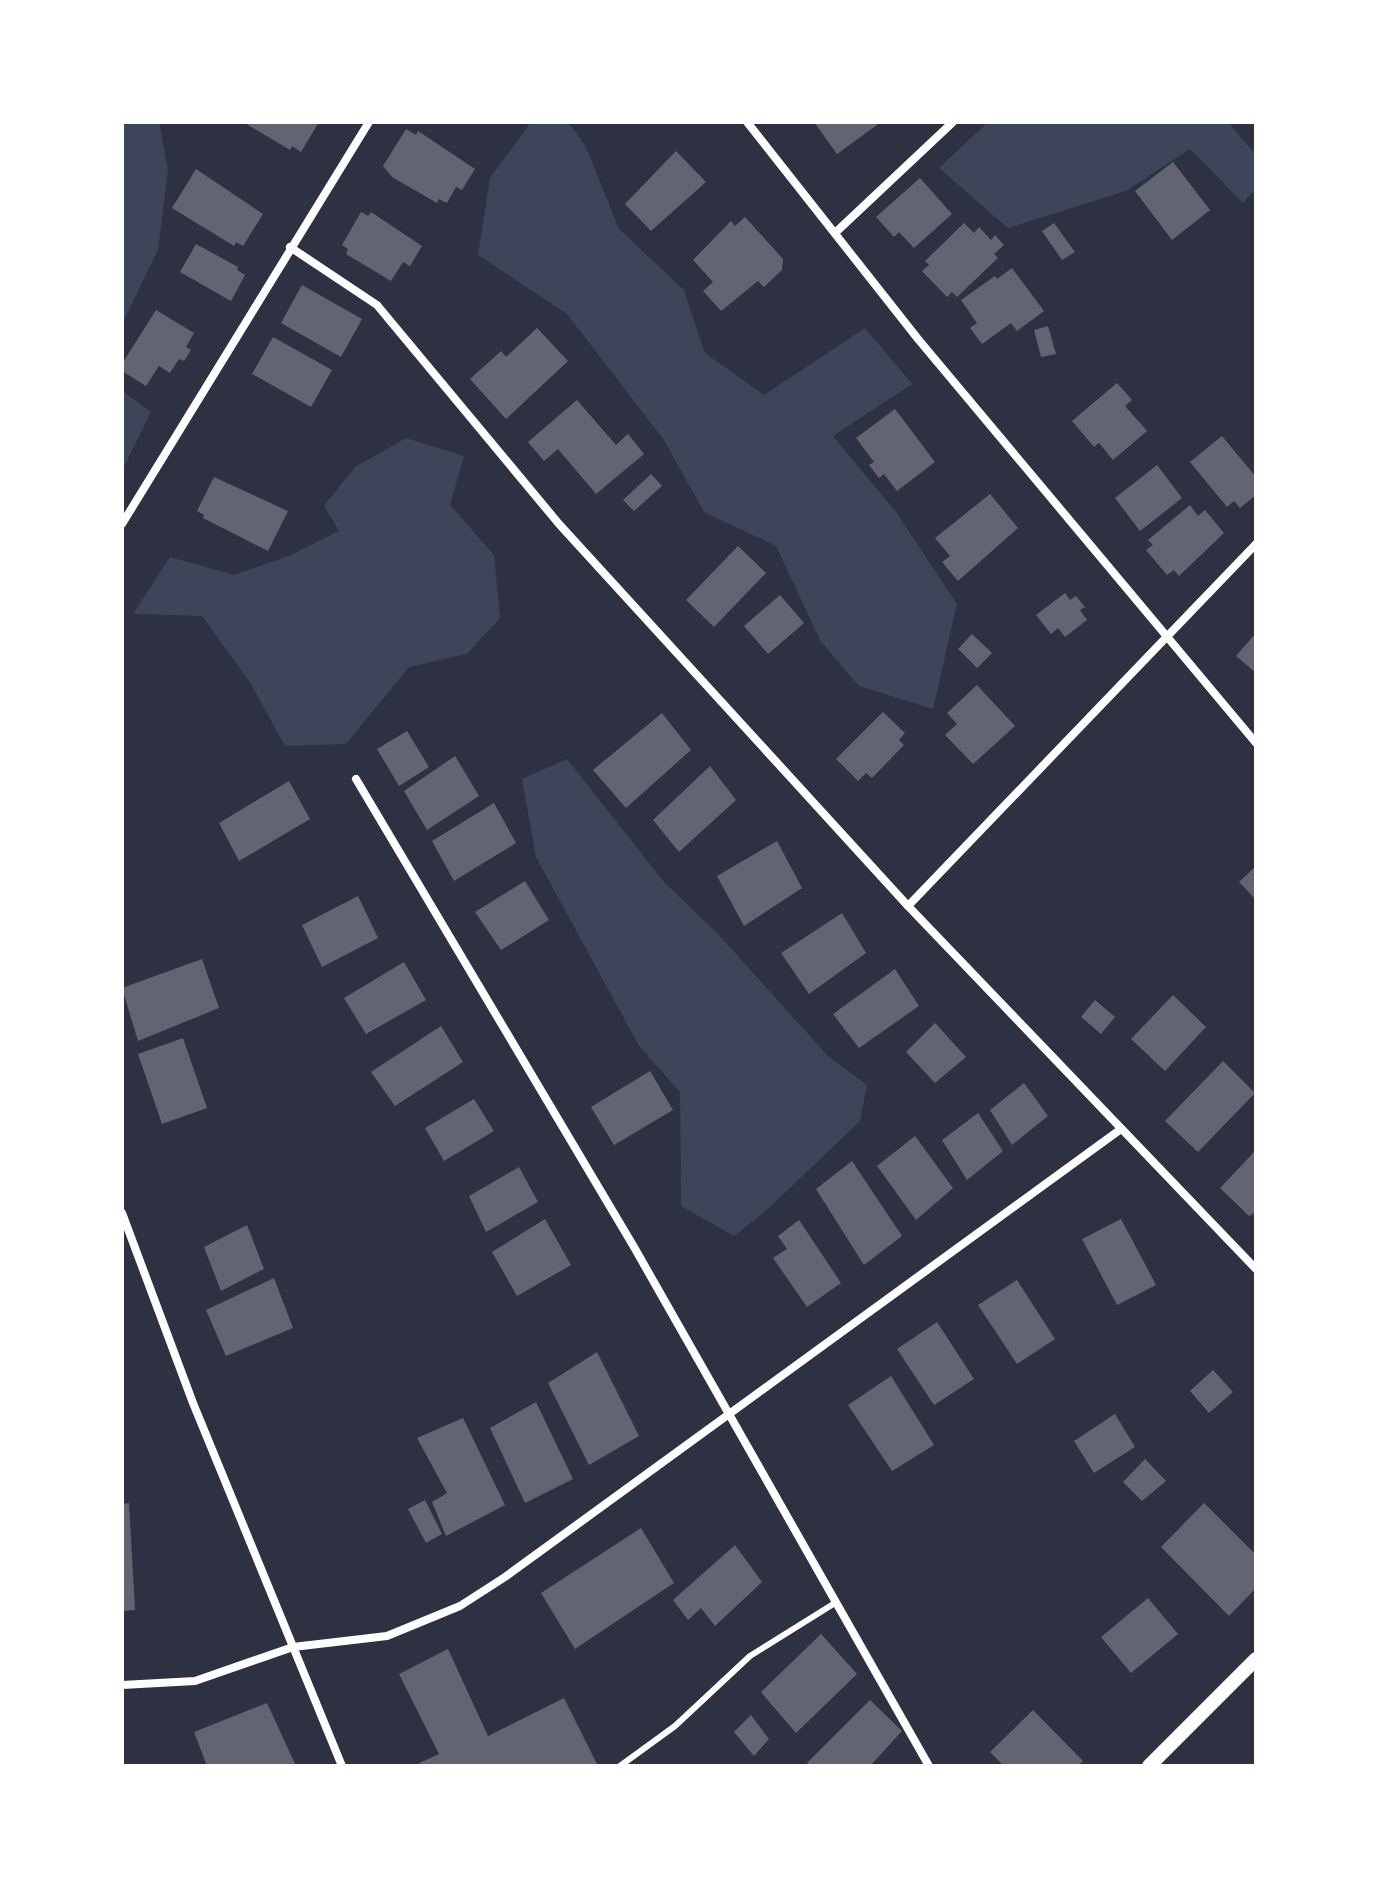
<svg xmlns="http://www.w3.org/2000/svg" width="1378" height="1888" viewBox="0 0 1378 1888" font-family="'Fira Sans Condensed',sans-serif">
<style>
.green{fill:#3c4559}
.building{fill:#626471}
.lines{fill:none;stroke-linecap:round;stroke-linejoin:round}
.service{stroke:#fff;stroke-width:6}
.minor{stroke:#fff;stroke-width:8}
.tertiary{stroke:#fff;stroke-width:14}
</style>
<rect width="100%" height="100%" fill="#2d3142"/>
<g class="green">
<polygon points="122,122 159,122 168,170 158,250 122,324"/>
<polygon points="531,122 568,122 586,147 619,229 684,290 705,353 764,395 865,328 912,384 833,436 896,512 957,604 933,709 859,686 821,642 776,546 704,512 664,440 567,314 478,255 490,178"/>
<polygon points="988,122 1228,122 1256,155 1256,189 1243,203 1190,149 1126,191 1008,228 939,168"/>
<polygon points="122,390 151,412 122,471"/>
<polygon points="406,438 464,456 450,505 494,555 500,618 467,654 409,667 346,744 285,746 249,681 202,616 133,614 170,557 234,575 291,555 339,531 324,506 355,467"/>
<polygon points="567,759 664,882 717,933 828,1056 867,1085 860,1121 768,1209 734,1236 681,1206 680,1092 639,1046 536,857 522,779"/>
</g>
<g class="building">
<polygon points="243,122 319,122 301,152 292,146 290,150"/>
<polygon points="814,122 881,122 837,154"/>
<polygon points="406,129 416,135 418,131 475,169 462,190 456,187 447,203 439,199 437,203 392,177 383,166"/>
<polygon points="676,151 706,182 651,231 625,204"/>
<polygon points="1173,162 1210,210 1172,240 1135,191"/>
<polygon points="196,169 263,214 243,246 236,242 234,246 172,208"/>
<polygon points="920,178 952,214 914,248 899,232 894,237 876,217"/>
<polygon points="361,212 368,216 371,212 422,246 410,266 403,262 391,281 346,254 348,249 342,245"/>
<polygon points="745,217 783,259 782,270 764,287 758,281 721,311 703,291 713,282 693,260 731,221 735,226"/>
<polygon points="964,223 974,233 979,227 991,240 995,235 1004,245 994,254 998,258 957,297 952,292 947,297 922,271 929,265 925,261"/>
<polygon points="1054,223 1075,252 1062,260 1042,231"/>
<polygon points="196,244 238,267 237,270 245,275 231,301 180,272"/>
<polygon points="1012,268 1044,311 1017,331 1011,323 982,344 970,328 977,323 961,300 995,276 997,279"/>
<polygon points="302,285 362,319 341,357 281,323"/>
<polygon points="156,310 194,333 186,347 191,350 184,361 179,359 170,373 159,366 146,386 122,371 122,364"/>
<polygon points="1048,326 1056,354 1041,357 1034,330"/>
<polygon points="537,328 568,361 506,419 470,379 501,351 506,357"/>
<polygon points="273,337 332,370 311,407 252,374"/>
<polygon points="1117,383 1132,400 1125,406 1147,431 1113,460 1099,443 1094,447 1072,421"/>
<polygon points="577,400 616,445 628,434 644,454 596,494 558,449 544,461 528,442"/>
<polygon points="895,409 935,462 897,491 884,474 879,478 869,465 874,462 856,438"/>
<polygon points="1222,436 1256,477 1256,495 1240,508 1234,501 1227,507 1190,462"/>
<polygon points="1157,465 1182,498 1140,531 1115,498"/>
<polygon points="651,474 662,486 634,511 623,500"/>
<polygon points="214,477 288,511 268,551 203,518 204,515 197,511"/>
<polygon points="990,494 1018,528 958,581 942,562 950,556 935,538"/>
<polygon points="1190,505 1198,516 1205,510 1224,533 1179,576 1174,570 1167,575 1146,550 1153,545 1148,540"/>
<polygon points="738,546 766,573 714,627 686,600"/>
<polygon points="1065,593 1070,600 1076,596 1085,607 1080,610 1087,620 1065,637 1058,628 1051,634 1036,615"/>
<polygon points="780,595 804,623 768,654 744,626"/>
<polygon points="1256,633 1256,673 1236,656"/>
<polygon points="972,634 992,653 977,668 958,649"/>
<polygon points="977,685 1015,726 973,764 945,735 957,724 947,713"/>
<polygon points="883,712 905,733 899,740 904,745 872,778 866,773 858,781 836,759"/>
<polygon points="662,713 691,750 626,808 593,770"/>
<polygon points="407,731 429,767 399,786 377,749"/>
<polygon points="455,756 479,796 427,830 404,791"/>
<polygon points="710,766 736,800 679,852 653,820"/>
<polygon points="289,781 310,819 239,861 219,823"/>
<polygon points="494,803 516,843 454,881 432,841"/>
<polygon points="777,841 802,888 744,926 717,876"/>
<polygon points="1256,866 1256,900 1239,882"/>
<polygon points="525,881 549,920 501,950 475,912"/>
<polygon points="358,896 378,938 322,967 302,925"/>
<polygon points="842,913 866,953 809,994 781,953"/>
<polygon points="202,959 219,1008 138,1041 122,988"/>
<polygon points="404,962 426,1000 366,1034 344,998"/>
<polygon points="895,969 919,1006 859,1048 833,1014"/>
<polygon points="1173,995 1206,1027 1165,1071 1131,1039"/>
<polygon points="1095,1000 1115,1017 1101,1034 1081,1017"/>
<polygon points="935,1023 966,1057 935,1083 906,1052"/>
<polygon points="441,1026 463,1062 395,1106 371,1072"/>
<polygon points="183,1038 207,1108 162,1124 138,1054"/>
<polygon points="1223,1061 1255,1093 1198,1152 1165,1121"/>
<polygon points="650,1071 673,1110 614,1145 591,1107"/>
<polygon points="1024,1083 1048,1116 1012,1145 990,1110"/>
<polygon points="474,1099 494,1131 444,1161 425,1128"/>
<polygon points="978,1113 1003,1151 967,1180 942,1140"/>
<polygon points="915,1136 953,1188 916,1220 877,1166"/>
<polygon points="1256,1150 1256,1212 1249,1216 1220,1188"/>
<polygon points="852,1161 902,1236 864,1265 816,1189"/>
<polygon points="519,1167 538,1202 486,1232 469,1196"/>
<polygon points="545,1219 571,1265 517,1296 492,1252"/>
<polygon points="1121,1219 1156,1285 1117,1305 1082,1239"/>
<polygon points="799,1220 841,1283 807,1307 773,1258 787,1249 778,1236"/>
<polygon points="247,1225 264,1269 221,1291 204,1247"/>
<polygon points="274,1278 293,1328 226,1356 206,1310"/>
<polygon points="1017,1280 1055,1339 1017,1364 978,1305"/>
<polygon points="937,1322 974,1379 934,1405 897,1349"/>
<polygon points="597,1352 639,1436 589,1465 548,1383"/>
<polygon points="1213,1370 1233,1392 1209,1413 1190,1391"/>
<polygon points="891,1376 934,1445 892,1471 848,1405"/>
<polygon points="536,1402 573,1479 525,1503 490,1428"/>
<polygon points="1115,1414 1135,1447 1094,1473 1074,1441"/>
<polygon points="463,1418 505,1505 446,1536 432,1502 447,1493 417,1438"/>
<polygon points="1145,1459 1166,1481 1142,1501 1123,1482"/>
<polygon points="425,1500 442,1534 426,1543 408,1509"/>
<polygon points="129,1503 135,1610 122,1611 122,1504"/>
<polygon points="1204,1503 1256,1555 1256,1588 1229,1616 1161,1547"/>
<polygon points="641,1528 674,1583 575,1649 541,1593"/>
<polygon points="735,1545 762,1582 715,1626 701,1608 688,1620 673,1600"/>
<polygon points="1148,1598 1178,1634 1131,1673 1101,1637"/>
<polygon points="821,1634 857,1674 796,1733 761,1692"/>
<polygon points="448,1649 488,1736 564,1698 597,1764 413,1766 439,1754 399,1674"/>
<polygon points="870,1700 902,1731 870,1766 810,1766 807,1763"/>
<polygon points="267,1703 296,1766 207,1766 194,1732"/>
<polygon points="1033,1710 1083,1761 1078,1766 1004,1766 990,1752"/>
<polygon points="751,1715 769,1739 754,1756 734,1732"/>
</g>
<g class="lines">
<polyline class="service" points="620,1766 675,1726 750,1656 835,1603"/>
<g class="minor">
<polyline points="747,122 918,339 1256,743"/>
<polyline points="835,233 953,122"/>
<polyline points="290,247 377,305 559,524 908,906 1256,1269"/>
<polyline points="122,524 369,122"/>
<polyline points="356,779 634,1247 929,1766"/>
<polyline points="908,906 1256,544"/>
<polyline points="122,1213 193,1403 342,1766"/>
<polyline points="122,1685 195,1681 293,1647 387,1636 460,1606 505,1577 1121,1129"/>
</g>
<polyline class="tertiary" points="1149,1766 1256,1659"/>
</g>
<rect width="1378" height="1888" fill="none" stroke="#ffffff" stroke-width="248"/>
</svg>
